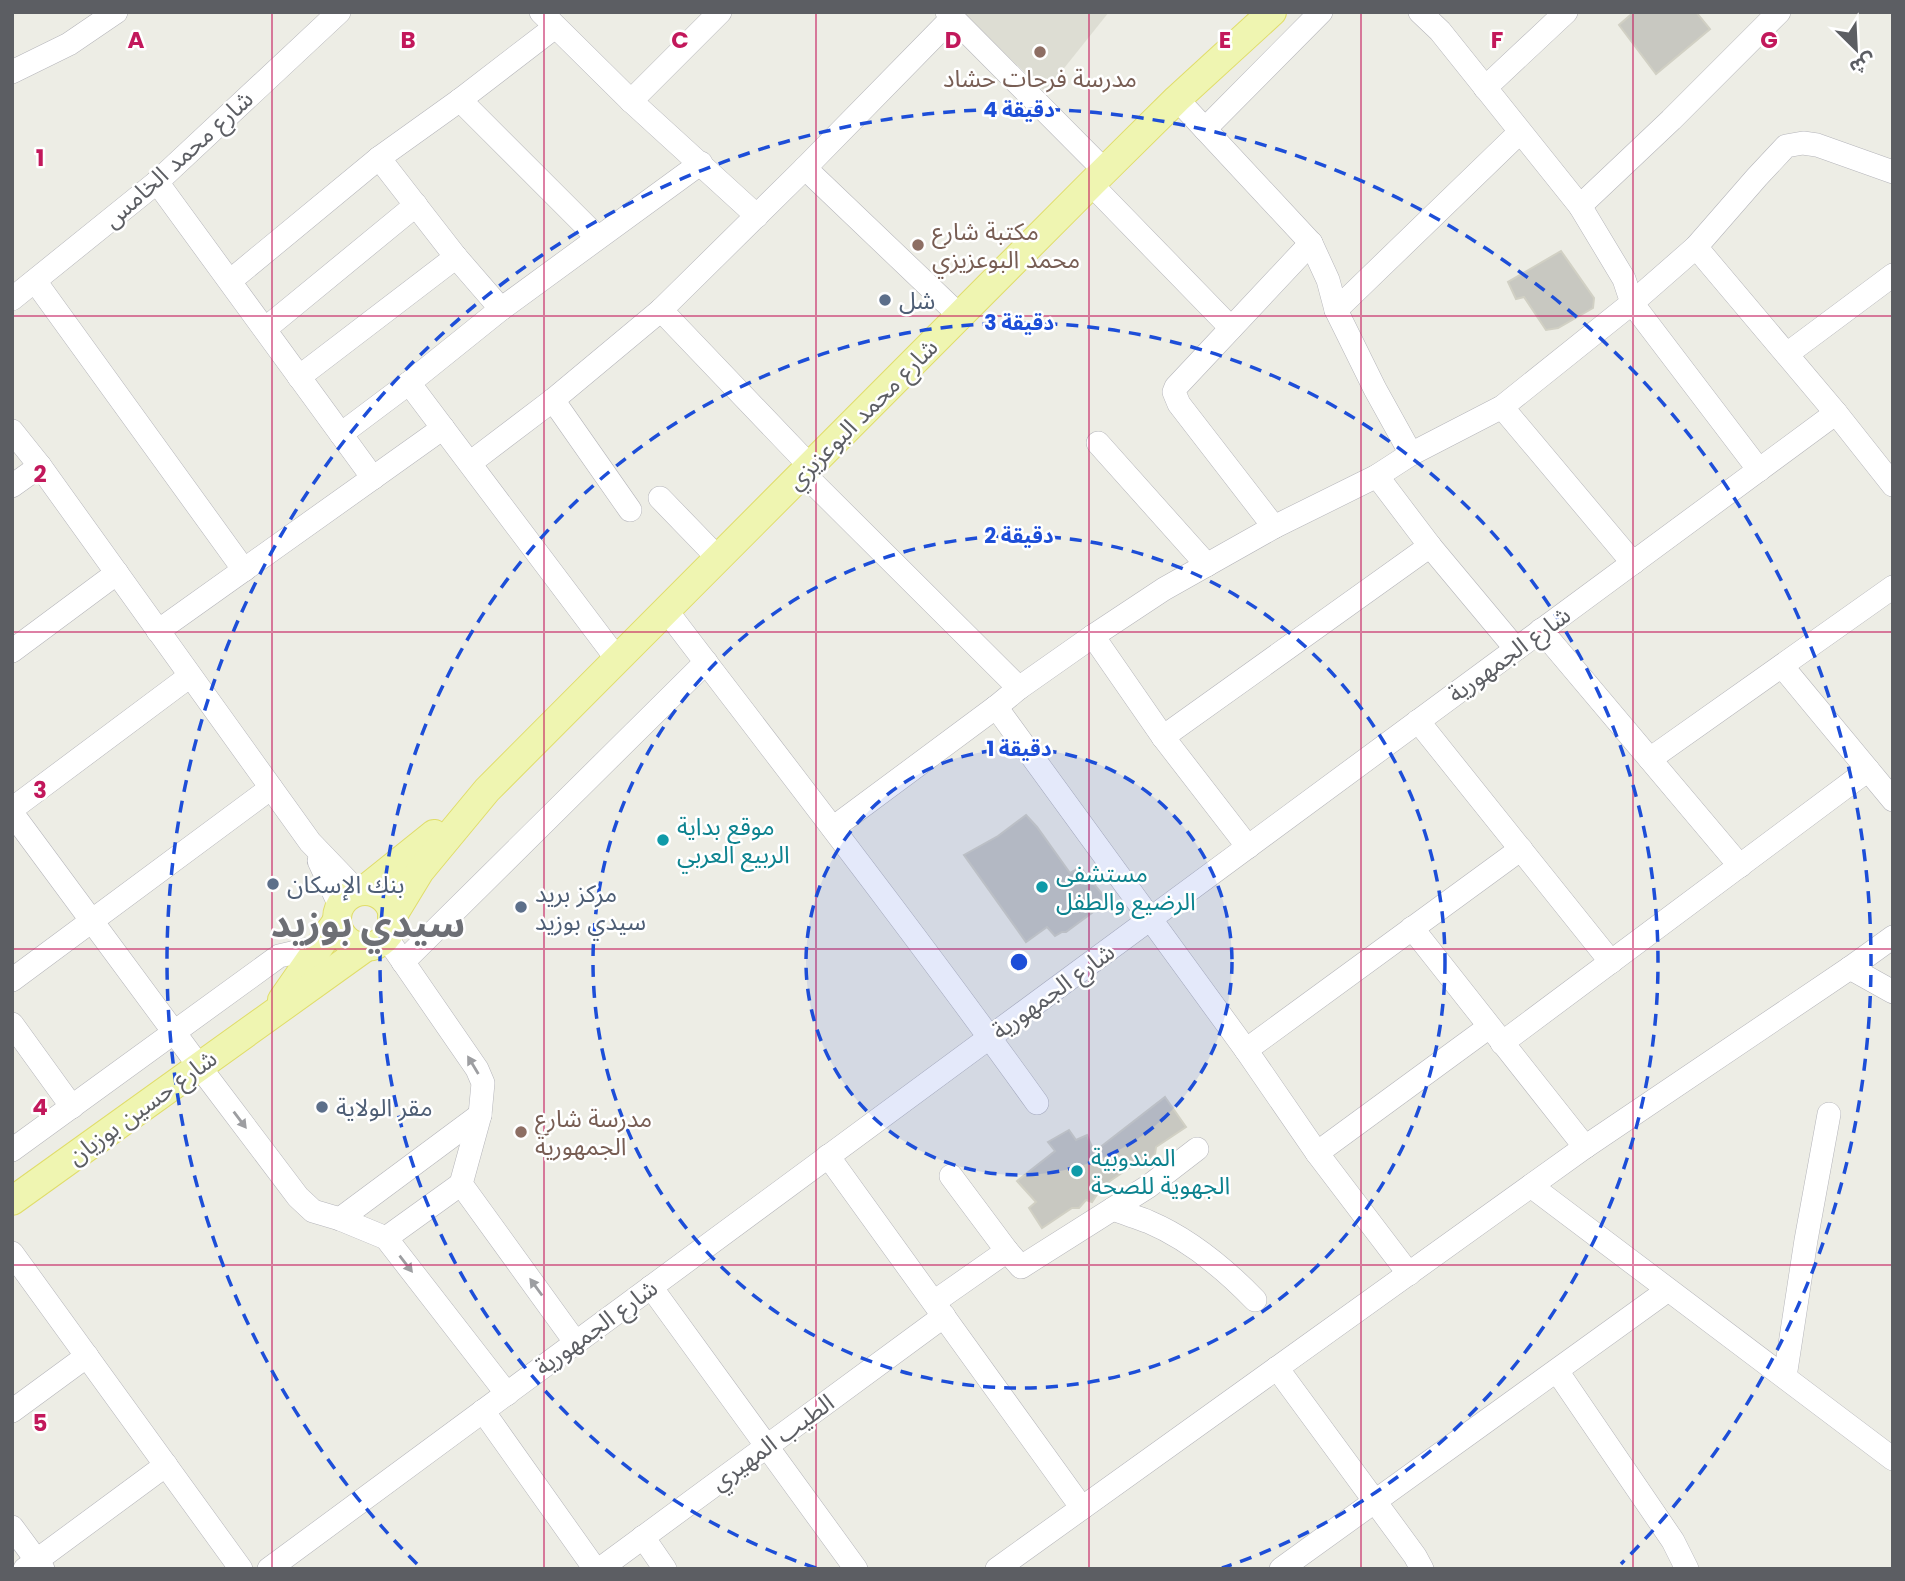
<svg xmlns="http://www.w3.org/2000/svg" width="1905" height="1581" viewBox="0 0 1905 1581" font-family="Poppins,'Noto Sans Arabic',sans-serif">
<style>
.education{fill:#ddddd3}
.building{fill:#c8c8c1;stroke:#d1d0c4;stroke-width:2}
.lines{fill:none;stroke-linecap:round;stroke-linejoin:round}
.minor-casing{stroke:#b5b5ba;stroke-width:24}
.major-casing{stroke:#e0dd6a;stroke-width:30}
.minor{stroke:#fff;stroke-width:23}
.major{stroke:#eff5b1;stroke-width:28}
.oneway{fill:#9d9ea1}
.grid{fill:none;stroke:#c2185b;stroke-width:2;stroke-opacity:0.55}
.ring{fill:none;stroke:#1d4ed8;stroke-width:3.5;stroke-dasharray:12 9}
.education-dot{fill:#8d6e63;stroke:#fff;stroke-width:2.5}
.service-dot{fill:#5c6f8a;stroke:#fff;stroke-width:2.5}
.culture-dot{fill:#0f9aa8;stroke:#fff;stroke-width:2.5}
.labels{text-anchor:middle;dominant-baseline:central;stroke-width:5;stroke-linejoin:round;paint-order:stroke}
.education-label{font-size:24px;fill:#785e54;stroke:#fff;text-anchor:start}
.street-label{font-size:24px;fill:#5c5e63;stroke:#fff}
.service-label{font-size:24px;fill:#4e5e75;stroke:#fff;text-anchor:start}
.culture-label{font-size:24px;fill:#0d838f;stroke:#fff;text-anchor:start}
.town-label{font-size:38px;font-weight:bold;fill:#6d6f75;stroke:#fff}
.grid-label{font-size:23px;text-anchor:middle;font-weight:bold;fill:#c2185b;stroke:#fff;stroke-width:5;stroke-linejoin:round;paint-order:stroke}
.centre{fill:#1d4ed8;stroke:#fff;stroke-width:3.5}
.ring-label{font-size:21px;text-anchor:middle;font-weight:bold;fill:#1d4ed8;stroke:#fff;stroke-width:5;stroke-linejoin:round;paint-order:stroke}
</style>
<rect width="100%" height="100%" fill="#edede5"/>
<polygon class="education" points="962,12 1109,12 1045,92"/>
<g class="building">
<polygon points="1634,12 1696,12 1710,29 1656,74 1619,25"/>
<polygon points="1561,251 1594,298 1593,308 1558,328 1546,330 1524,297 1516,299 1508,282"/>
<polygon points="1026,815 1037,827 1070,873 1080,867 1108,901 1066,932 1062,932 1055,936 1047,927 1026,942 964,855 998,836"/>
<polygon points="1165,1097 1186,1127 1156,1147 1155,1154 1145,1162 1141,1160 1110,1181 1100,1190 1092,1202 1086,1200 1079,1208 1072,1208 1042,1228 1029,1208 1036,1202 1017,1181 1055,1151 1048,1142 1069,1130 1076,1140 1087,1135 1094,1152"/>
</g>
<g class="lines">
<g class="minor-casing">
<g id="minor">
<polyline points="541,12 631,101 757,216"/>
<polyline points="947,12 1105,171"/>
<polyline points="1420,12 1440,31 1580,206 1624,279 1632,303 1759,470"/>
<polyline points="12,72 69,44 116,12"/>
<polyline points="1485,88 1566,12"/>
<polyline points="1177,99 1311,243 1328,280 1336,310 1375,389 1411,454"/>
<polyline points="460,100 597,237"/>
<polyline points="631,101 720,12"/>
<polyline points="1205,129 1321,12"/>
<polyline points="379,158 456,257 501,309"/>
<polyline points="805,168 960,316"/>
<polyline points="157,182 373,478"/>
<polyline points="1091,184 1231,328"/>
<polyline points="1580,206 1671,120 1779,12"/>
<polyline points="1696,247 1836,413 1893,485"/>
<polyline points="35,281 244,570"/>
<polyline points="230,281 379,158 460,100 555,27"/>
<polyline points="12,299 157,182 339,12"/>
<polyline points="661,310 810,466"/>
<polyline points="1336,310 1520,132"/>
<polyline points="265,329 416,205"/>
<polyline points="1787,354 1893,275"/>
<polyline points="299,377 456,257"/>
<polyline points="409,383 617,659"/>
<polyline points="553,400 630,510"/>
<polyline points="1502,407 1633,563"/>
<polyline points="12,431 40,466 310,842 358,892"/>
<polyline points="341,434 409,383 501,309 701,163"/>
<polyline points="1098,443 1207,565"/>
<polyline points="470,463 553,400 661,310 805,168 952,18"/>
<polyline points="803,473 1019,688"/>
<polyline points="1377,476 1430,546 1516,649"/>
<polyline points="12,486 40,466"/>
<polyline points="660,498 718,558"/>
<polyline points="1274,527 1179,404 1174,392 1176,387 1311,243"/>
<path d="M666 610C791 774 917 936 1037 1103"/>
<polyline points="1541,630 1740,866"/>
<polyline points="158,631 443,428"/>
<polyline points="1093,636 1163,737 1248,847"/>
<polyline points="12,651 117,573"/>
<polyline points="1782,666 1893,800"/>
<polyline points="996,707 1246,1050 1317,1153 1409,1274"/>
<polyline points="1418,721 1611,962"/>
<polyline points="1163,737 1430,546"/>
<polyline points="1650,759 1893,587"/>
<polyline points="12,809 190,676"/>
<polyline points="12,813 199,1066 298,1197 313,1211 340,1219 386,1238 507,1394"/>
<polyline points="833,828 996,707 1019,688 1093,636 1164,589 1274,527 1377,476 1411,454 1502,407 1632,303 1696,247 1757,177 1786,146 1803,143 1817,145 1893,172"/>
<polyline points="319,861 340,906"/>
<polyline points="1412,928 1585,1147"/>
<polyline points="386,937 477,1069 483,1083 480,1115 461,1184 576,1343"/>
<polyline points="403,962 706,662"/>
<polyline points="1850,968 1893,992"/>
<polyline points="12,980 271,788"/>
<polyline points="12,1024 72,1107"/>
<polyline points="1502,1043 1868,770"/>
<polyline points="1246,1050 1521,849"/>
<polyline points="12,1150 279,956 318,947"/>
<polyline points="1317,1153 1489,1027"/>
<polyline points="828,1156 1082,1508"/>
<polyline points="951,1176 1007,1251"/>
<polyline points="1531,1186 1893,1459"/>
<path d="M1113 1209C1125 1214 1137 1217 1149 1222 1189 1239 1225 1269 1255 1300"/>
<polyline points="340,1219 480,1115"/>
<polyline points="386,1238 461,1184"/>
<polyline points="12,1253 241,1569"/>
<polyline points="651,1287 856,1569"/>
<polyline points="934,1302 1007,1251 1021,1267 1149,1186 1197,1149"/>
<polyline points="1277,1368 1415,1556 1422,1569"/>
<polyline points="1557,1371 1673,1541 1687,1569"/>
<polyline points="1785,1377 1806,1240 1829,1114"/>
<polyline points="12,1411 87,1356"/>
<polyline points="483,1411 595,1569"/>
<polyline points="12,1527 43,1569"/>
<polyline points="643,1537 665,1569"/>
<polyline points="25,1569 166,1465"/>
<polyline points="269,1569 1836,413"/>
<polyline points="600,1569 944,1316"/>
<polyline points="997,1569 1585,1147 1850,968 1893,937"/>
<polyline points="1281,1569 1668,1290"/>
</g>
</g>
<g class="major-casing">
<g id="major">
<polyline points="363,891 434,834"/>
<circle cx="365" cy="919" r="28"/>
<polyline points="392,917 420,871 487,790 1091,184 1177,99 1272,12"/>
<polyline points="282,1000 337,921"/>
<polyline points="12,1201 366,947"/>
</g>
</g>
<use href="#minor" class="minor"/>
<use href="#major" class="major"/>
</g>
<defs><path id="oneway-solid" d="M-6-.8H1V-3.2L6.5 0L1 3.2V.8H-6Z" transform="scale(1.75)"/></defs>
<g class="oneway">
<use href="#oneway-solid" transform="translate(473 1065) rotate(-121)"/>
<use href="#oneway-solid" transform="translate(240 1120) rotate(53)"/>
<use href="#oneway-solid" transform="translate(406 1264) rotate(52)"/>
<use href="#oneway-solid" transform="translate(536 1287) rotate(-126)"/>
</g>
<path class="grid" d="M272 12V1569M544 12V1569M816 12V1569M1089 12V1569M1361 12V1569M1633 12V1569M12 316H1893M12 632H1893M12 949H1893M12 1265H1893"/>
<circle cx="1019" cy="962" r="213" fill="#1d4ed8" fill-opacity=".12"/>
<g class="ring">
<circle cx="1019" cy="962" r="213"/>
<circle cx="1019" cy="962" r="426"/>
<path d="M816 1568A639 639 0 1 1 1222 1568"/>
<path d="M417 1564A852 852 0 1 1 1621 1564"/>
</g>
<g class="education-dot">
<circle cx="1040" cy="52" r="7"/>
<circle cx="918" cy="245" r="7"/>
<circle cx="521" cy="1132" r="7"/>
</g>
<g class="service-dot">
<circle cx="885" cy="300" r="7"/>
<circle cx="273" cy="884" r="7"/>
<circle cx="521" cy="907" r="7"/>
<circle cx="322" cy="1107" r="7"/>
</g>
<g class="culture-dot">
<circle cx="663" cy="840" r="7"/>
<circle cx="1042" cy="887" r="7"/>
<circle cx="1077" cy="1171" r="7"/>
</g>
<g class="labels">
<g class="education-label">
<text x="1040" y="78" text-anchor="middle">مدرسة فرحات حشاد</text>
<text x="932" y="231">مكتبة شارع<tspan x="932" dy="28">محمد البوعزيزي</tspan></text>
<text x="535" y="1118">مدرسة شارع<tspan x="535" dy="28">الجمهورية</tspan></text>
</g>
<g class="street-label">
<text transform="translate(178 159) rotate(-42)">شارع محمد الخامس</text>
<text transform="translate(862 414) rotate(-45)">شارع محمد البوعزيزي</text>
<text transform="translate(1509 654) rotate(-36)">شارع الجمهورية</text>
<text transform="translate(1053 991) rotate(-36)">شارع الجمهورية</text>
<text transform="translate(142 1107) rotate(-36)">شارع حسين بوزيان</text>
<text transform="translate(596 1327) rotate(-36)">شارع الجمهورية</text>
<text transform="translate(772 1442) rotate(-36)">الطيب المهيري</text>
</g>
<g class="service-label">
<text x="899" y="300">شل</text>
<text x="287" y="884">بنك الإسكان</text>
<text x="535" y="893">مركز بريد<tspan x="535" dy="28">سيدي بوزيد</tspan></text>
<text x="336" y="1107">مقر الولاية</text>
</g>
<g class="culture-label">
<text x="677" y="826">موقع بداية<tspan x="677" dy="28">الربيع العربي</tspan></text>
<text x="1056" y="873">مستشفى<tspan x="1056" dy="28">الرضيع والطفل</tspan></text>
<text x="1091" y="1157">المندوبية<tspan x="1091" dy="28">الجهوية للصحة</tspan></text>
</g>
<g class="town-label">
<text x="368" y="923">سيدي بوزيد</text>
</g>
</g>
<g class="grid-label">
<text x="136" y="48">A</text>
<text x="408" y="48">B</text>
<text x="680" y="48">C</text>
<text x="953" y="48">D</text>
<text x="1225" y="48">E</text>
<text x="1497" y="48">F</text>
<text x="1769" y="48">G</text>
<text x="40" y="166">1</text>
<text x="40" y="482">2</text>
<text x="40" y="798">3</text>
<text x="40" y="1115">4</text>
<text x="40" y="1431">5</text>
</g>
<circle cx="1019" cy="962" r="10" class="centre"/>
<g class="ring-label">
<text x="1019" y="117">4 دقيقة</text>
<text x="1019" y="330">3 دقيقة</text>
<text x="1019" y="543">2 دقيقة</text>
<text x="1019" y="756">1 دقيقة</text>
</g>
<rect width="1905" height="1581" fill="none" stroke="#5c5e63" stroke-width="28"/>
<g transform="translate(1856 49) rotate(156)" stroke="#ffffff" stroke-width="5" paint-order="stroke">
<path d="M0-5L12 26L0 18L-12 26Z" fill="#5c5e63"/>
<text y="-10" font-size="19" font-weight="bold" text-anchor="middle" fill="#5c5e63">ش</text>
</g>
</svg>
